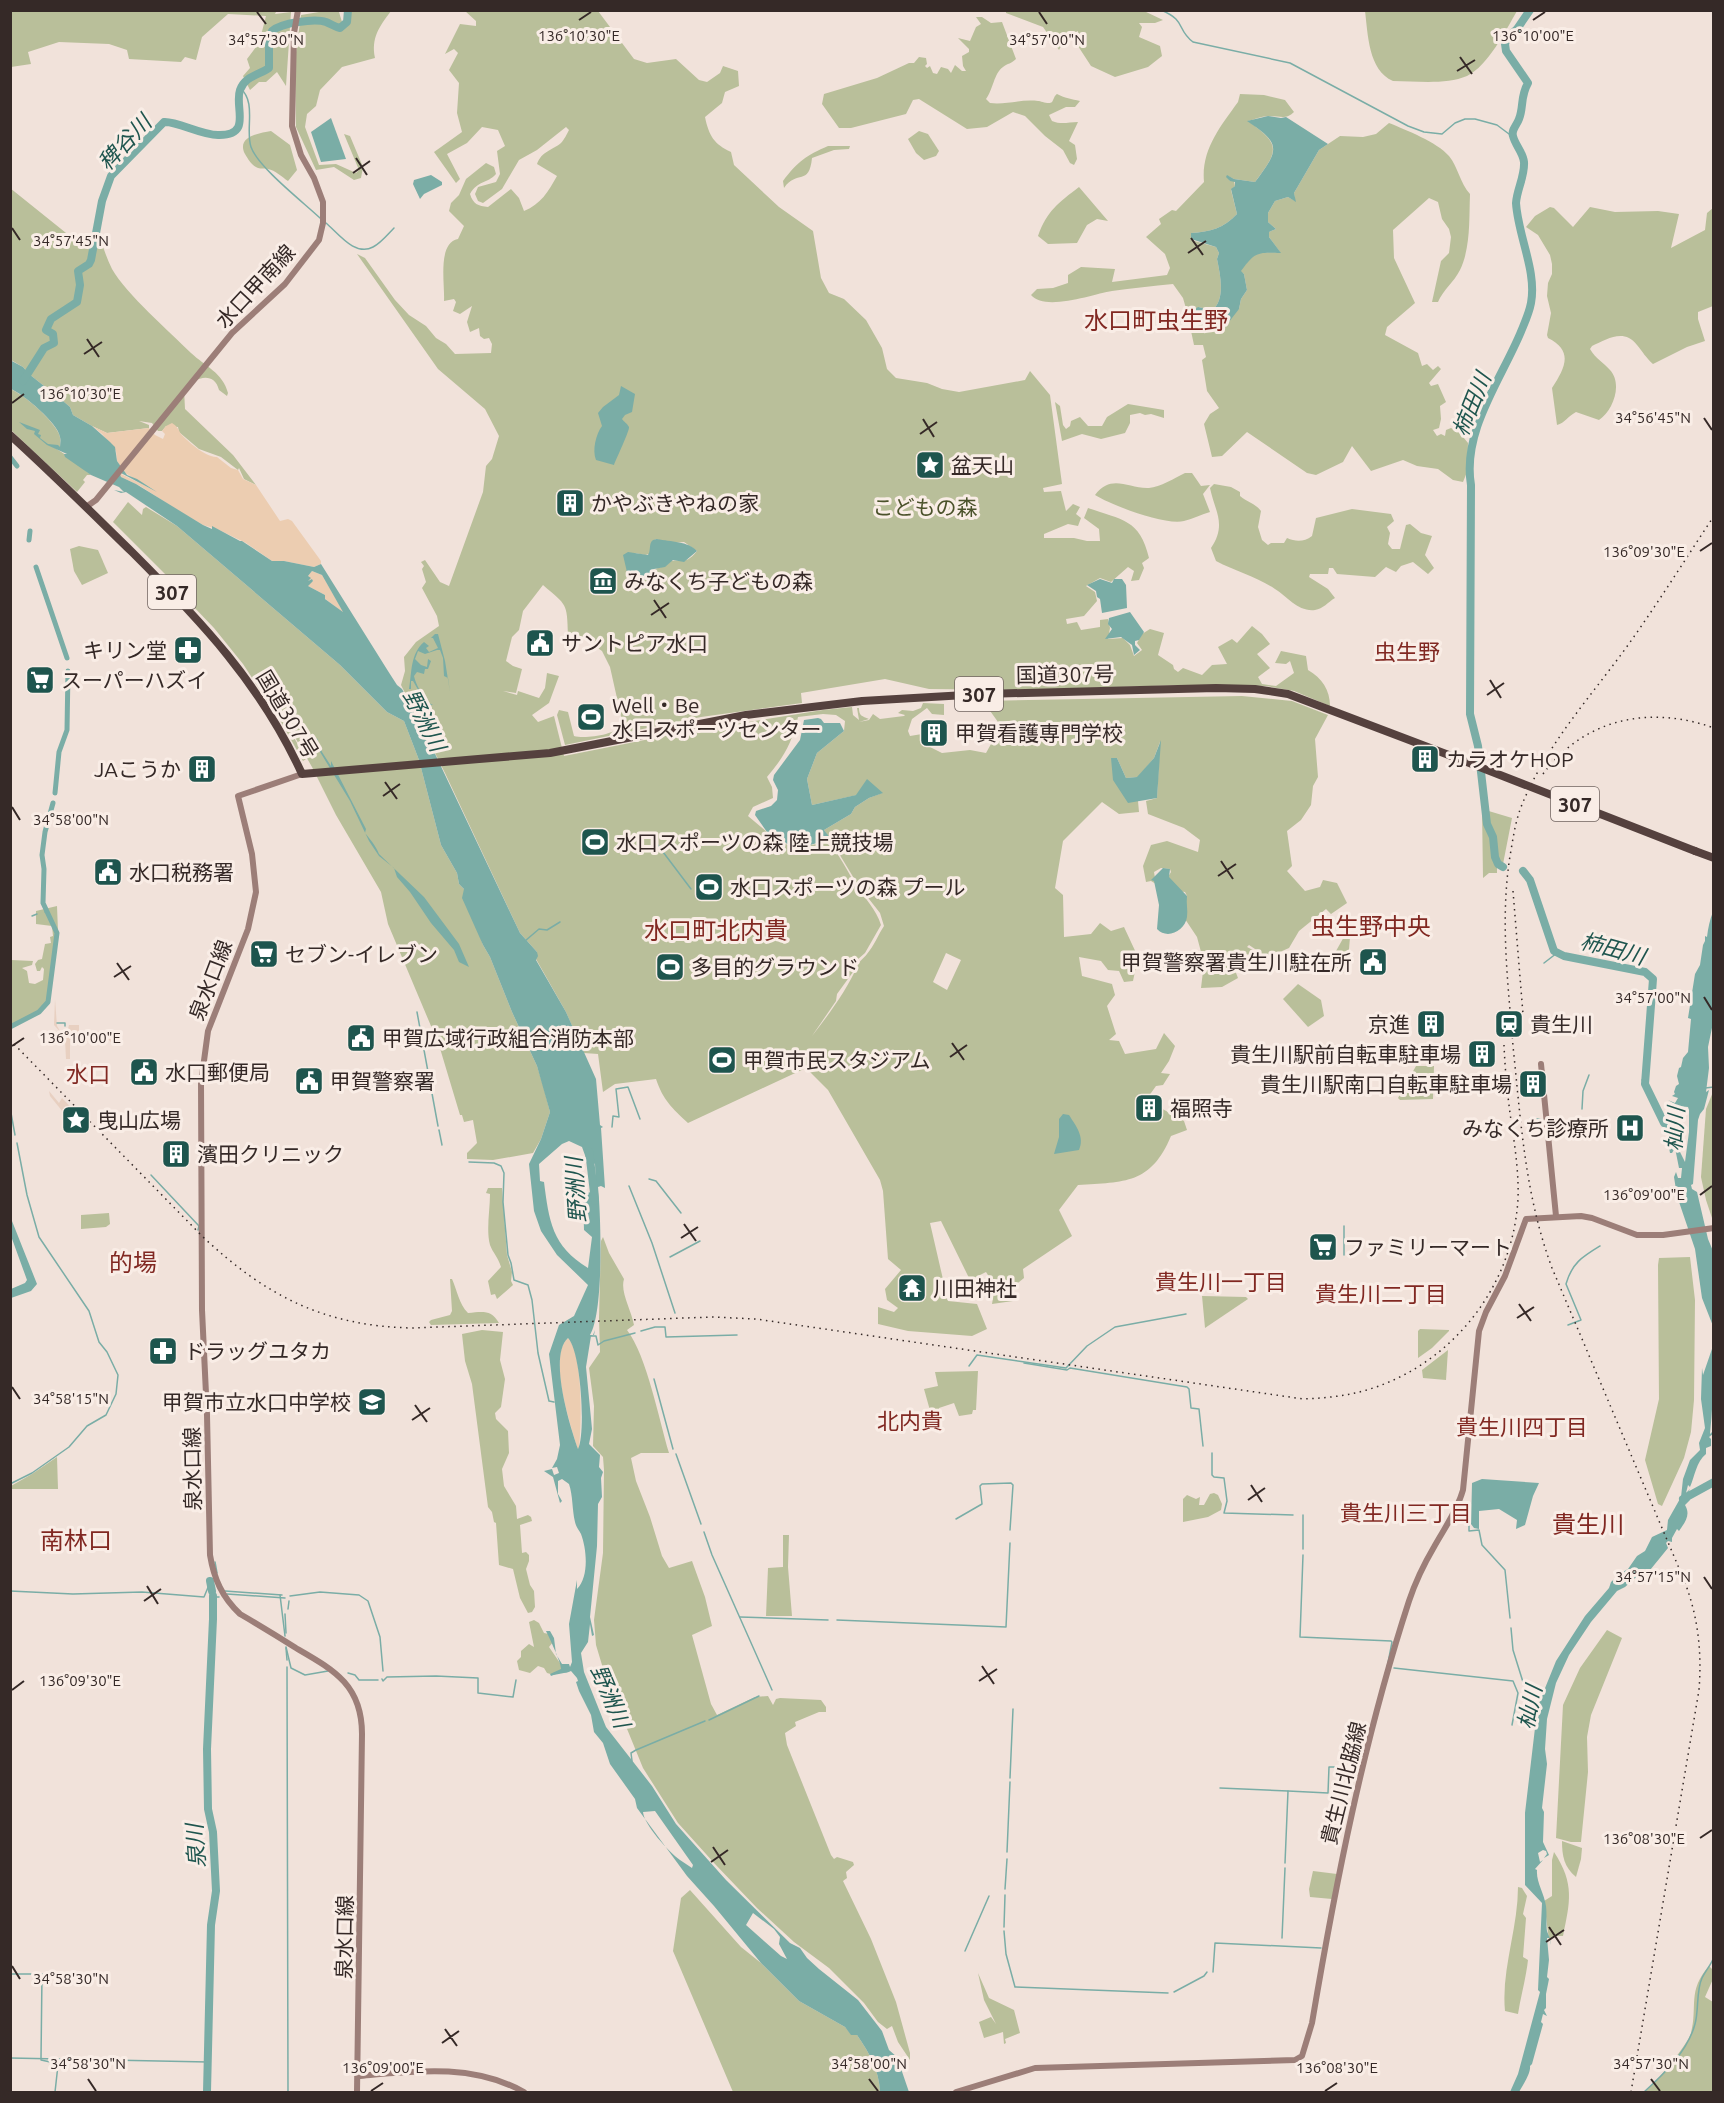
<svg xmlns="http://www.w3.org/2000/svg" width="1724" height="2103" viewBox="0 0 1724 2103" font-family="Ubuntu,'Noto Sans JP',sans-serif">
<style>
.green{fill:#b9bf9a;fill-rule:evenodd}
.sand{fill:#eccdb1}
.plaza{fill:#e8d0c1}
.water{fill:#7aada6;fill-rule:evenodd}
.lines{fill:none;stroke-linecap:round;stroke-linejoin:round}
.stream{stroke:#7aada6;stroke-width:1.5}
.canal{stroke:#7aada6;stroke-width:5}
.river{stroke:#7aada6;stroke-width:8}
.secondary{stroke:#9c7e78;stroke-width:6}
.highway{stroke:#55413e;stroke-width:8}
.rail{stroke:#352927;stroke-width:1.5;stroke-dasharray:1.5 4.5;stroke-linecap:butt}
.highway-bridge{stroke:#55413e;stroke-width:8}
.ticks{fill:none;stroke:#352927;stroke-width:2}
.labels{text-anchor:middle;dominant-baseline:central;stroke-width:6;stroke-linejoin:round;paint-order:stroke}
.shield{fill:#f9ede6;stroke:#706460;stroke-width:1.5}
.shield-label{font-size:20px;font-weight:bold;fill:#352927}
.street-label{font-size:21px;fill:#352927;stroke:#f9ede6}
.poi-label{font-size:21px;fill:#352927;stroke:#f9ede6;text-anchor:start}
.park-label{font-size:21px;fill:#4b522b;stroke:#f9ede6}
.water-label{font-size:22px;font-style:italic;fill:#1e554e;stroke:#f9ede6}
.neighbourhood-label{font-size:22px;fill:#812822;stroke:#f9ede6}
.quarter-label{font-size:24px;fill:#812822;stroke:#f9ede6}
.ticks-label{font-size:15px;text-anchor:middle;fill:#352927;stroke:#f9ede6;stroke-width:6;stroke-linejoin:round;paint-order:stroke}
</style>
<rect width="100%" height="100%" fill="#f1e2da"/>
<g class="green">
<polygon points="277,10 275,14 291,12 286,86 277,72 266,82 259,82 250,90 243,76 250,68 247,59 259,43 266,16 228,14 202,37 196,60 185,57 181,62 129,59 127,50 109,44 59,42 28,52 31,64 11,67 11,11"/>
<polygon points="1006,10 1144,11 1163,20 1155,23 1139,23 1142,27 1139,37 1160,46 1162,56 1148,67 1115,77 1091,66 1076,43 1078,31 1066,37 1059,50 1043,27 1006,13"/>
<path d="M325 11 339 12 342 22 346 20V11H412H391C379 27 371 38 375 58L342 67 320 90 316 106 307 114 305 127 319 165 336 164 356 173 359 170 344 134 350 136 363 167 361 178 354 180 334 167 316 170 296 127 295 60 301 15Z"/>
<path d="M465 11H598L634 59 647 63 676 59 699 80 707 82 720 73 723 66 738 71 739 86 725 92 722 103 705 117C709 136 714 144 731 152L734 165 779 207 813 231 821 278 829 293 844 299 866 320 882 348 887 369 896 378 927 383 942 389 959 392 1025 380 1030 371 1050 395 1062 484 1043 488 1044 492 1061 491 1066 511 1073 504 1080 507 1076 514 1081 518 1078 526 1068 524 1044 534V538H1074L1087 541H1100L1099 529 1084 518 1088 508C1122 520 1140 519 1149 558L1142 563 1144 568 1139 580 1131 581 1134 571 1128 567 1111 582 1100 578 1086 586 1095 592 1097 601 1084 616 1066 619 1067 624 1077 622 1081 630 1100 627V620L1108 619 1110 628 1108 639 1123 638 1130 645 1134 656 1142 650 1137 643 1142 634 1150 629 1164 633 1158 655 1173 665 1174 669 1178 672 1183 668 1202 675 1212 665 1227 664 1218 647 1232 639 1237 643 1252 626 1262 634 1270 644 1257 654 1270 668 1258 677 1262 684 1276 686 1294 673 1290 661 1286 664 1275 663 1281 651 1306 656 1308 670C1322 678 1330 690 1330 706L1294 691 1266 686 1182 685 1027 690 929 689 885 679 801 693 802 703 701 717 565 745 557 715 559 710 568 712 574 736C585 739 615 735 623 725L610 667 602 651 582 637 577 634 568 635C567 602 567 606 543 585L523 611 519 630 512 637 506 661 513 666 522 669 516 693 503 691 517 695 518 691 539 698 545 688 547 673 559 676 549 703 532 715 538 722 554 716 564 756 685 732 823 710 852 707 853 715 859 720 857 708H859C859 716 862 716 869 719L859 722 869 720 873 714 880 719 904 716 905 715 898 713 902 710 913 711 921 708 923 703 944 704V715L932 714 927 708 912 719 908 731 910 736 922 734 928 746 942 753 970 750 986 753 991 744 984 737 992 733 998 722 983 701 1242 696 1292 701 1328 715 1315 739 1318 777 1313 786 1311 805 1301 820 1287 831 1292 866 1287 871 1305 891 1320 887 1323 880 1337 883 1347 903 1331 914 1326 909 1299 931 1289 948 1264 959 1261 953 1249 945 1247 947 1261 954 1257 958 1241 952 1231 960 1238 978 1222 987 1201 988 1204 963 1197 937 1181 913 1183 902 1187 896 1185 892 1177 891 1168 877 1171 872 1170 869 1161 868 1154 872 1156 884 1151 881 1146 882 1143 866 1151 845 1167 841 1198 852 1200 840 1184 828 1148 814 1146 801 1157 798 1160 742 1154 758 1138 777 1126 778 1117 758H1111L1138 801 1139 812 1119 814 1102 802 1063 841 1055 888 1063 895 1064 937 1091 934 1100 923 1111 931 1124 927 1138 957 1133 981 1124 982 1119 971 1108 970 1101 961 1079 957 1082 976 1112 984 1115 995 1107 1006 1116 1034 1109 1040 1119 1041 1125 1054 1156 1049 1164 1033 1175 1046 1169 1061 1161 1073 1170 1074 1163 1085 1156 1086 1141 1107 1151 1114 1159 1107 1184 1121 1187 1130 1171 1136C1151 1184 1125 1182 1078 1185L1059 1210 1072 1236 1023 1269 1024 1278 1014 1286 1013 1301 992 1304 995 1286 986 1272 970 1280 941 1221 930 1223 948 1301 977 1304 987 1329 972 1336 908 1331 878 1324V1307L894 1312 898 1308 887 1300 885 1289 901 1270 888 1259 883 1191 880 1180 828 1090 806 1068 688 1123C672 1108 663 1100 656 1079L615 1084 603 1092 598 1054 584 1053 566 1012 536 959 537 952 520 933 445 773 401 685 405 671 404 657 416 642 439 626 437 616 422 588 426 582 422 569 424 566 421 562 425 560 440 582 449 586 483 492 486 466 492 459 499 436 485 409 438 369 357 254 365 258 395 300 409 315 426 326 436 338 446 344 455 354 491 353 492 344 489 338 484 339 480 336 479 328 470 332 467 322 472 306 460 314 453 311 456 302 454 299 444 301C445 284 437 243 458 239L464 226 449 211 451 203 459 195 466 179 486 163 494 167 496 174C487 184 478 180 470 194 473 204 478 206 488 207L511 189 519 198 524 211C541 204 548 192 557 176L537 164C542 151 551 151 561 143 564 140 567 134 569 130L566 127 537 150 519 160 502 189 483 203 478 201 475 194 478 187 496 182 500 174 497 151 505 146 498 130 482 127 467 143 447 154 460 179 456 183 434 152 462 132 457 113 459 83 449 70 458 53 454 49 445 54 460 24 476 26V21ZM655 539 673 543 684 542 697 551C685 565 685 559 671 561 664 569 655 566 651 573L635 553 645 555 649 554ZM823 714 836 715 845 721 844 731 817 753 807 779 812 805 857 795 882 793 869 798 855 807 851 814 824 830 830 839 826 841 835 847 858 885 880 913 884 926C878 935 874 946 867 954 864 958 860 960 858 965 846 991 830 1013 812 1036L836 1001 837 994 853 972 857 960 865 953 881 925C876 909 865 899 856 885 846 870 840 852 825 842L803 847 800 853 767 832 748 816 753 807 773 798 772 787 767 777C784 757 792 743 798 717ZM946 953 961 960 947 990 933 982Z"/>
<path d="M1365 11V10L1517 11C1506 30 1488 66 1467 76 1446 85 1416 81 1393 81 1368 70 1368 34 1365 11Z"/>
<path d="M976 17H982L991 23 1002 22 1016 59C1011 64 1008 63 1003 67 994 73 993 90 986 99L990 103C1006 105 1021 99 1038 101 1041 101 1049 105 1052 102 1054 99 1054 96 1057 94 1064 98 1072 99 1080 101L1075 107H1066L1049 115 1052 121C1062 125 1068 122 1078 122L1069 141 1075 145 1077 159 1074 165 1070 163 1063 150 1045 136 1025 116 1013 112 987 127 967 129 919 99 913 100 906 114 851 128H839L822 104 824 94 877 78 909 63H914L919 57 926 58 927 64 925 66 927 68 930 66 933 73 937 74 941 67 948 69 951 73 955 65 962 71H966L963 66 962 56 969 52V49L958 38 970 41 976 27 981 24Z"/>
<path d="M1240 94 1264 95 1285 100 1294 112C1286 120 1280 116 1269 116 1263 116 1255 119 1248 121 1282 145 1278 151 1255 182L1234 179 1228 176 1230 181H1234L1235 186 1231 190 1237 214C1224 228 1210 232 1191 233V240L1216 247 1219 253 1217 259C1220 274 1226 300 1212 310L1198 307 1215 317 1239 309 1241 299 1247 290 1244 274 1240 271C1256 250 1255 253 1280 252L1269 237V232L1276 229 1268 222V213L1275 201 1288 197 1295 201 1294 193 1319 150 1340 136 1363 137 1376 134 1389 123C1406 130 1437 142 1449 156 1458 167 1460 183 1470 194 1469 218 1471 247 1460 270 1454 282 1443 290 1438 302H1432L1441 261 1449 253 1451 237 1449 229 1442 219 1438 202 1429 198 1393 230 1394 258 1415 303 1387 327 1385 335 1418 353 1422 366 1427 364 1433 370 1438 366 1441 369 1429 383 1431 386 1438 384 1446 402 1440 406 1441 419 1439 428 1433 430 1437 436 1441 434 1445 436 1446 430 1451 428 1459 432 1468 443 1467 472 1463 482 1453 480 1438 469 1417 466 1403 460 1371 471 1352 446 1343 462 1316 475 1307 473 1247 432 1222 456 1212 457 1204 424 1210 414 1219 408 1207 391 1202 360 1206 357 1203 345H1194L1191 331 1202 323 1187 312 1183 298 1173 284C1153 286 1132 288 1112 291 1093 294 1045 312 1031 295L1037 289 1053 288 1068 283V275L1081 267 1115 269 1112 282 1167 275 1170 268 1165 254 1146 237 1161 224 1159 219 1172 210 1176 211 1204 182C1201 150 1220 127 1238 102Z"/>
<path d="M271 131 290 145 297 170 288 181C282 177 275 170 268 169 265 168 261 169 258 168 252 166 248 159 245 154 236 137 259 133 271 131Z"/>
<polygon points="919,131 928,134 939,151 936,156 924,160 916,153 908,139"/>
<path d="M828 146H850L849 149 834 150 812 158C809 187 797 169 784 188L783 181C797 162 807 155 828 146Z"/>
<path d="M1079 187 1108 221 1097 219 1087 225 1077 243 1048 244 1038 236C1047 211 1058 203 1079 187Z"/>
<path d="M10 188 76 241 99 235C103 247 107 259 112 269 127 295 169 331 191 353 205 366 223 373 228 393L227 396 219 390C214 370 194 378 184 389L185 409 233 455 256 485 244 479 239 468 238 470 221 457 199 449 179 432 178 427 166 426 162 431H158L152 423 139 421 149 425V428L107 433 92 426 73 415 70 407 63 401 29 374 23 367 11 360Z"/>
<path d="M1550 207 1554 208 1573 227 1590 207 1615 212 1658 211 1679 214 1671 248 1705 230 1707 213 1713 208V306L1698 312V319L1705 341 1687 347 1653 364C1647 359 1642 351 1637 345 1624 328 1607 339 1592 346L1590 349C1596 359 1603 362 1610 370 1623 384 1613 411 1599 420L1576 412C1568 416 1565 423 1557 425L1552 388C1565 368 1574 351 1548 338L1547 335 1551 313 1547 296 1548 283 1552 274V264L1550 255 1538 235 1526 227 1535 216Z"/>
<path d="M10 389C25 395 53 420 59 434 61 439 60 443 60 448L57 445 52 446 69 457 65 454 91 475H87L83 480 85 482 77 492 11 430Z"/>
<polygon points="1055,402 1060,406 1063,425 1066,429 1070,426 1071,421 1080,417 1088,426 1102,426 1107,417 1128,404 1164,410 1164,418 1151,414 1145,415 1140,413 1130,415 1130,423 1125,433 1101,439 1082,434 1062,441"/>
<path d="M1185 473H1192L1201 486 1210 485 1203 494 1210 512C1202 514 1193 519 1184 521 1166 526 1111 505 1095 495 1112 473 1128 489 1149 488 1160 487 1175 478 1185 473Z"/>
<path d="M1214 484 1231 487 1240 492V496C1247 502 1256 504 1261 511L1258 527 1262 540 1268 545 1271 543H1284L1287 538C1296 542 1304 542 1312 536L1316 518 1352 509 1391 514 1394 521 1387 527 1390 533 1388 544 1392 549H1400L1406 525 1410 524 1421 533 1432 536 1425 555 1434 568 1428 574 1413 562 1401 566 1396 572 1386 567 1375 577 1337 574 1333 568H1329L1328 574H1310L1309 577 1328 589 1335 598C1328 602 1323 609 1315 610 1298 612 1288 597 1275 589 1257 577 1235 571 1216 561L1211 548C1227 524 1215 512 1210 488Z"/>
<polygon points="128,502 142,515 143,509 146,507 177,526 340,665 387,712 404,721 419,760 441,845 457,873 459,884 464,889 483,945 490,957 512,1012 537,1066 543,1085 550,1112 541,1139 533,1153 493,1160 467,1159 467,1153 477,1143 473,1120 464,1122 462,1115 460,1115 439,1045 388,924 381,892 336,815 312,767 284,718 291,713 291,711 282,716 306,759 303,761 280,720 243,664 214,628 169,581 169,578 113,522"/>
<polygon points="79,546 98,550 108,573 82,585 74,571 70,549"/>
<polygon points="1482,809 1512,818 1503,864 1497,866 1497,873 1489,873 1483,878"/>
<polygon points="57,906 58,931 49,1003 38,1014 11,1028 11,960 33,961 32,965 22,968 27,971 29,983 35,984 43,980 44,969 42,967 40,971 37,971 35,964 38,960 42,959 45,944 51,943 50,937 53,936 52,926 36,924 36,911"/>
<polygon points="1345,935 1350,937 1347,973 1330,970 1336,951"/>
<polygon points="1298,984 1321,1000 1324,1016 1308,1027 1283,999"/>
<polygon points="1416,1066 1434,1066 1433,1099 1400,1100 1398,1098"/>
<polygon points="1713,1092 1713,1221 1706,1200 1701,1177 1706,1109"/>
<path d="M488 1188H502L507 1255 512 1272 511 1281 513 1285 497 1299 495 1294 491 1295 488 1281 501 1267C498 1257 493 1253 490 1245 486 1230 490 1210 490 1194L486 1193Z"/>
<polygon points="109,1213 110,1224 106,1227 81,1229 81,1215"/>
<path d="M603 1237 609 1253 624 1279C620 1292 631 1309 634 1325L627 1330C647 1356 659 1420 669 1453H641L631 1458 636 1481 650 1517 662 1556 669 1568 692 1561 705 1597 712 1626 692 1635 711 1704 717 1715 755 1697 768 1696 773 1705 776 1699 780 1698 821 1700 826 1707V1712H819L795 1722 796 1726 785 1733 787 1745 831 1855 834 1859 837 1857 853 1862 854 1865 846 1872 847 1878 843 1881 871 1939 896 2002 910 2053V2060L898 2042 892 2026 887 2029 878 2022 864 2003 829 1968 794 1942 757 1908 715 1864 678 1823 643 1768 605 1675 596 1645 594 1620 603 1553 604 1470 603 1457 593 1446 594 1406 589 1368 600 1352 599 1318 601 1241Z"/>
<polygon points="1690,1257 1695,1300 1694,1400 1691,1432 1684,1458 1662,1506 1658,1504 1645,1460 1659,1399 1658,1265 1659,1258"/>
<path d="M450 1279H452C457 1290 459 1304 468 1313 482 1312 491 1309 499 1323L431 1325 429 1322 431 1320 450 1315 452 1311Z"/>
<polygon points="1202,1296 1246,1297 1248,1299 1205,1328"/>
<polygon points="1420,1329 1449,1330 1449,1331 1432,1348 1418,1358 1418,1331"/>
<polygon points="482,1330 503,1332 500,1360 505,1379 501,1407 495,1413 496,1419 508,1431 509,1453 502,1469 504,1486 516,1506 517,1519 528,1515 531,1517 532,1521 520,1525 522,1553 526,1552 529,1555 529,1561 526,1569 530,1585 534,1591 535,1607 532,1612 528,1613 520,1598 513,1569 499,1565 496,1523 494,1522 492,1512 488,1507 472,1384 465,1361 462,1334"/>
<polygon points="1448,1350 1446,1380 1423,1378 1422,1370"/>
<polygon points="978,1371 976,1410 973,1410 972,1414 959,1416 954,1403 939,1408 939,1412 931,1414 924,1389 938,1386 935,1372"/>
<polygon points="57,1457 58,1489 11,1489 11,1486 32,1474"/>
<polygon points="1214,1493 1218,1495 1222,1504 1221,1510 1208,1517 1183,1522 1183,1499 1187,1495 1196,1499 1200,1497 1199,1505 1204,1505 1210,1494"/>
<polygon points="783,1535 789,1535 788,1567 792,1616 766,1616 768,1568 783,1567"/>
<polygon points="534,1620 539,1623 544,1633 549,1634 553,1642 549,1647 562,1666 561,1671 554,1675 547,1673 544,1668 538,1666 530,1673 519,1670 517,1661 521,1657 521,1651 529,1644 534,1647 529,1622"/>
<polygon points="1607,1630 1622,1638 1591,1715 1587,1737 1588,1772 1581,1842 1571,1842 1556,1838 1563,1705 1580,1668"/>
<path d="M1562 1841 1582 1848 1581 1859 1576 1877C1564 1867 1562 1856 1562 1841Z"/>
<path d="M1554 1852C1575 1884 1570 1902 1563 1936H1555L1549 1940 1544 1901 1552 1896V1860Z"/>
<polygon points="1313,1871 1337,1874 1332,1899 1310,1897 1309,1889"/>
<path d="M1518 1887 1522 1888 1527 1896 1523 1914 1526 1918 1523 1957 1528 1960C1526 1978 1521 1995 1518 2014L1505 2011C1501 1970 1518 1929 1518 1887Z"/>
<path d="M690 1890 741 1947 761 1963 799 2001 845 2027 851 2034 857 2035C870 2054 879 2070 880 2092H733L673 1951 681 1898Z"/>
<path d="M1709 1966 1713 1970V1979L1705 1997 1713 2002V2092H1644C1655 2084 1687 2046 1691 2033 1698 2006 1687 1991 1709 1966Z"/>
<polygon points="978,1973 989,1998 1014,2010 1020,2033 1005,2039 1006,2043 1004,2044 1003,2032 984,2038 979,2022 991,2017 996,2024 984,2000"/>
</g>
<g class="sand">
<path d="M172 423C177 426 178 429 181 434 188 442 207 458 217 457L231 468 238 470 243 479 256 485 280 521 288 519 292 521 321 561V564L314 567 284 561H272L246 543 217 529 203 525 179 511 140 486 121 477 117 472 156 491 125 473 117 461 116 451 102 434 92 426 107 433 149 428 155 435 163 439 165 434 162 431 166 426Z"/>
<polygon points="312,571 322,575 344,613 320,595 325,595 308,586 309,583 313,581 312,579 308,581 308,576"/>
<path d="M568 1338C583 1353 582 1426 579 1448L578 1450C571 1425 547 1357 568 1338Z"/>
</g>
<g class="plaza">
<polygon points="55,999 57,1026 60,1031 68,1029 69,1025 79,1025 79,1031 84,1033 85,1031 89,1031 90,1033 98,1031 116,1033 117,1044 113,1045 109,1040 82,1042 81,1037 75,1036 70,1040 70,1059 66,1059 65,1040 54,1040 53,1037 64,1036 54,1025"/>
<polygon points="49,1091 59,1103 62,1098 89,1126 67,1128 63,1112 50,1096"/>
</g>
<g class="water">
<path d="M1268 116 1281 118 1286 117 1328 144 1319 150 1301 181 1294 193 1296 202 1288 197 1275 201 1268 213V222L1276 229 1269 232V237L1281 253C1257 252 1255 252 1241 271L1244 274 1247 290 1241 299 1239 309 1225 327 1215 317 1204 321 1190 313 1198 307 1212 310C1226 300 1220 274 1217 259L1219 253 1216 247 1191 239V233C1210 232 1224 228 1237 214L1231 189 1235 186V182L1230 181 1226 177 1227 175 1234 179 1255 182C1279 150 1282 144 1247 121Z"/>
<polygon points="331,118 346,159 321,162 311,132"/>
<polygon points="431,175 442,182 442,185 424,194 420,199 413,184 414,180"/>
<path d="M10 360 23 367 29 374 63 401 70 407 73 415 92 426 110 442 115 447 117 461 127 475 137 479 157 492 119 472 121 477 136 484 203 525 212 529V526L240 541H242L272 561H284L314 567 321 564 388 671 397 685 402 689 419 720 520 933 537 952 538 956 536 960 566 1012 596 1079 600 1125 603 1127 601 1128 605 1188 601 1186 598 1187C601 1217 604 1312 590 1335H593L595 1330 594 1335 591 1336 586 1367 592 1429 589 1444 600 1455 599 1467 603 1472 601 1478 602 1497 598 1504 597 1546 590 1617 594 1635 592 1636 590 1624 588 1642 581 1653 584 1672 606 1727 652 1786 676 1824 726 1880 790 1943 800 1948 807 1958 819 1969 858 2000 882 2031 889 2050 897 2057 909 2092H880C879 2070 870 2054 857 2035H851L845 2027 799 2001 761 1963 714 1906 687 1876 637 1808 635 1799 610 1764 603 1743 594 1732 591 1715 579 1691 576 1682 578 1681 577 1678 571 1671C565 1674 558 1673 551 1676L550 1674 561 1669C562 1664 548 1635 546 1631H550L554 1638 556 1654 562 1664H569L570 1667 572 1662 569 1624 577 1580V1589C589 1577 587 1550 581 1534 579 1530 576 1527 575 1522 572 1509 573 1496 569 1484L562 1479 558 1481V1494L562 1501 560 1503 553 1477 544 1471 552 1469 554 1475 559 1473 557 1467 552 1468 557 1459 560 1445 549 1354 559 1325 574 1316 588 1285 557 1255 541 1231 534 1211 529 1164 541 1139 550 1112 537 1066 512 1012 490 957 483 945 462 898 464 889 459 884 457 873 441 845 419 760 404 721 387 712 340 665 177 526 126 492 121 493 114 490 124 492 119 487 91 475 65 457 64 454H67L47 445 34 434 35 431 27 429 19 422 40 430 38 434 41 435 40 438 48 444 58 445 60 447C60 444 61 441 60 437 58 423 23 394 11 389ZM312 571 322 575 343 612 325 599V595L308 586 313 581 312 579 308 581 311 578 308 576ZM569 1141 582 1147 586 1158 595 1164 596 1188 595 1191 583 1194 584 1230 592 1237 588 1268C552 1246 549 1221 544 1182L540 1181 539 1164 562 1144ZM568 1338C581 1351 586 1433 578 1449 570 1426 548 1356 568 1338ZM655 1811 693 1865 692 1868C688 1865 684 1863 680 1860 669 1852 644 1825 643 1812ZM753 1913 774 1929 780 1937 779 1944 787 1959 781 1956 746 1925Z"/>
<path d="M621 386 635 394 632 412 625 415 622 419C624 422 627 423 629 427 630 430 616 459 614 465L596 460C592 450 596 434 602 426L598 413 603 407 619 395Z"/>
<path d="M657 539C671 542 688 541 697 551L684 562 673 560 665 567 654 569 649 576 636 587 630 585 623 555 628 552 648 555C652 549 647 540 657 539Z"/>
<polygon points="1100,579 1112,583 1114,579 1122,579 1126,585 1127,608 1102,613 1100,599 1097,597 1096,591 1087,585"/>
<polygon points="1130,612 1144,632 1139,640 1135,641 1135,645 1140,650 1134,655 1132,645 1121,637 1105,639 1112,629 1108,624 1109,618"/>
<path d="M435 634H438L445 661 450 692 448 678 444 676 443 658 440 650H437L425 654 418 651 415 659 421 665 427 667 428 659 431 661 428 669H425L424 674 417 672 414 676C416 686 422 692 425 701L433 705H427L413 681H411V689H409C412 673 410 654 424 642L429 646 426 648 429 652 438 648 433 638H431Z"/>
<polygon points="818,718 821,719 824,723 840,723 844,731 817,753 807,779 812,805 856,795 867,779 883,793 869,798 855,807 851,814 824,830 831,839 803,847 801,852 767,832 755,815 756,811 771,806 777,800 778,790 773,780 774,775 800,740 804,720"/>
<path d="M313 735 316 740 317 738 322 752 331 766V761L366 829 365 833C370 839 376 846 379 854L424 897 459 944 469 967 459 962 454 950 431 923 410 892 397 877 394 868 379 856 369 841 350 801 314 742Z"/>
<polygon points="1161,740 1157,798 1128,803 1113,780 1111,758 1117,758 1126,778 1137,777 1154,758"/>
<path d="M1163 868 1170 869 1169 877 1187 896C1186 903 1188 910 1187 917 1185 931 1167 940 1157 929L1159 905 1154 881 1151 880Z"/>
<path d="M1713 912V1023L1708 1047 1709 1068 1706 1092 1709 1090 1704 1109 1700 1114 1698 1120 1693 1184 1691 1185 1692 1189 1697 1192 1708 1239 1713 1251V1326L1702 1298 1695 1249 1677 1196 1674 1177 1676 1172 1678 1178H1681L1682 1168H1679L1675 1148 1672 1153H1670L1667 1136 1659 1115V1113L1670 1131V1118L1675 1104 1668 1100 1675 1103 1678 1098 1672 1096 1675 1094 1674 1092 1676 1086 1679 1084 1677 1076 1679 1068 1681 1067 1683 1058 1688 1052 1691 1019 1688 1018 1695 974 1700 965 1703 945 1705 941V936L1707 937C1708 928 1710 919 1713 912ZM1678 1106 1688 1107 1689 1110V1132L1685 1162 1672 1136 1671 1118Z"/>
<path d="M1063 1114 1069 1115C1076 1126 1085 1137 1079 1150L1054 1154 1059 1137V1119Z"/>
<polygon points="10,1216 37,1284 31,1291 11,1298 11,1289 25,1283 27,1280 11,1236"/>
<path d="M1713 1346C1714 1376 1713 1405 1710 1434L1713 1431V1434L1709 1437 1711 1439V1446L1706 1448V1454C1696 1462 1695 1476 1690 1487L1688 1485 1686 1493 1690 1489 1687 1495 1690 1500 1685 1505C1691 1515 1685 1522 1679 1531L1677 1529 1672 1538V1542L1668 1541 1666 1543 1668 1548 1646 1575 1641 1573 1625 1587 1617 1591 1591 1622 1569 1655 1556 1683 1547 1719 1545 1749 1547 1764 1542 1808 1544 1812 1543 1842 1549 1855 1544 1858 1547 1854 1546 1851 1543 1850 1538 1853 1540 1862 1543 1860 1535 1869 1537 1870C1536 1882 1544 1893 1546 1906 1547 1913 1546 1927 1547 1931 1549 1937 1551 1938 1550 1945V1938H1547L1549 1960 1547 1977 1549 1979 1546 1994V2008L1544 2010 1547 2016 1543 2014 1541 2022 1543 2024 1532 2064 1530 2066C1531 2073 1523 2085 1519 2092H1510L1518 2074 1540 1992 1538 1990 1542 1903 1525 1885V1813L1537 1711 1533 1710 1528 1699 1531 1697 1533 1701 1539 1703 1556 1661 1585 1616 1609 1588 1611 1582 1621 1573 1628 1569 1637 1556 1645 1551 1652 1537 1667 1530 1668 1520 1681 1497 1683 1479 1690 1460 1700 1450 1699 1443 1705 1428 1701 1399 1702 1368 1703 1375Z"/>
<polygon points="1482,1479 1539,1483 1533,1496 1525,1525 1516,1529 1517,1520 1499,1509 1479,1511 1479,1529 1474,1528 1471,1524 1472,1483"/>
</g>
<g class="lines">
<g class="stream">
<path d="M1161 10C1187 21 1176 29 1193 42L1290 63 1408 126 1424 132 1442 134 1455 123 1465 119H1475L1497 125 1513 137"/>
<path d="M240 88C257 102 245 129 251 147 258 167 303 202 320 218"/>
<path d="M326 223C338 233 355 257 373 247 381 243 388 234 394 228"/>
<polyline points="654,840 691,889"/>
<polyline points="45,912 46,912"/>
<polyline points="32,916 37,914"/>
<polyline points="525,941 539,929 547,930 560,922"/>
<polyline points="1544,963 1557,953"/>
<polyline points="10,1010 10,1013"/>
<polyline points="417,1012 438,1126"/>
<polyline points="10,1021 13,1026"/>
<polyline points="57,1023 65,1023 65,1026"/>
<polyline points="1642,1080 1645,1080"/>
<polyline points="10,1085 11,1113 15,1135"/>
<polyline points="1705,1088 1714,1087"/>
<polyline points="1582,1109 1583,1091 1589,1075"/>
<polyline points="1530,1118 1544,1120"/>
<polyline points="1550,1121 1575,1122 1579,1118"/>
<polyline points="612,1127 613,1116 619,1117 616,1089 628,1087 640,1119"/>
<polyline points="439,1130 442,1145"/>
<polyline points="469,1162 494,1163 501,1166 504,1173 503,1202 508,1255 511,1263 514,1280 528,1285 532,1300 538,1353 549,1401 554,1402"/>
<polyline points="151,1175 199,1226 198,1230"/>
<polyline points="649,1179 656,1181 681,1213"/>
<polyline points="629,1186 652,1243 675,1313"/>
<polyline points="1344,1226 1344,1255"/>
<polyline points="670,1257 700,1241"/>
<path d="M1568 1325 1581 1320 1566 1284C1572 1263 1582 1257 1600 1246"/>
<polyline points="641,1331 655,1327 665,1327 666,1337 737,1335"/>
<polyline points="591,1336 596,1336 598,1345 604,1341 635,1333"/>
<polyline points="1024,1363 1067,1370 1070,1368 1187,1387 1189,1389 1191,1408 1199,1409 1203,1446"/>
<polyline points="969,1366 977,1355 1066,1368 1087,1346 1115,1327 1186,1314"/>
<polyline points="654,1379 673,1449"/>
<polyline points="1212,1453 1212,1475 1214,1477 1224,1478 1227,1501 1224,1513 1293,1515"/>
<polyline points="676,1454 701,1524"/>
<polyline points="10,1484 32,1473 69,1447 87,1426 106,1415 116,1394 118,1375 107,1352 99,1342 89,1311 39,1237 27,1195 17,1143"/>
<polyline points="1469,1503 1469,1531 1479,1530 1482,1545 1505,1570 1510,1618"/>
<polyline points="956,1519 982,1504 980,1486 982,1484 1011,1483 1013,1485 1010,1530"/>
<polyline points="704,1532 712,1555 772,1690"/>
<polyline points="1303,1549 1303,1515"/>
<polyline points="1303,1555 1300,1637 1391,1641 1392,1642 1387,1668"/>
<polyline points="215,1562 217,1573"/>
<polyline points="10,1591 73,1594 142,1592 204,1597 209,1585 212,1584"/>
<polyline points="225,1591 282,1595"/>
<polyline points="227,1594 285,1598"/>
<polyline points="280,1595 285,1636"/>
<polyline points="290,1596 320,1592 359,1595 368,1601 380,1637 383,1671"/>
<polyline points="213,1597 219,1597"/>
<polyline points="288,1609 289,1601"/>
<polyline points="285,1614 286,1633"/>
<polyline points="740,1617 828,1620"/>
<polyline points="837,1620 1006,1627 1010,1543"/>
<polyline points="1511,1628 1513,1650 1523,1682"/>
<polyline points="286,1647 291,1668 305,1675 328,1671"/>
<polyline points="286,1648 287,1660"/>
<polyline points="287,1667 288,2092"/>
<polyline points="1394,1668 1513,1681 1518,1693 1512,1725"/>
<polyline points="348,1673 355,1675 359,1680 378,1680"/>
<polyline points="382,1679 383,1681 387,1677 436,1676 478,1678 478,1693 513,1697 516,1680"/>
<polyline points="709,1720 759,1696"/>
<polyline points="632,1761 631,1753 636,1750 705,1721"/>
<polyline points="1010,1778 1013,1709"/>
<polyline points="1220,1788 1288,1791 1285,1863"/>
<polyline points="1288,1791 1328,1793 1329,1767 1352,1767 1349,1723"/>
<polyline points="1007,1852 1010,1782"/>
<polyline points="1005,1889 1007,1859"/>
<polyline points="1004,1927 1005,1895"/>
<polyline points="1004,1931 1006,1954 1015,1987 1168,1993"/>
<polyline points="1282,1938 1285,1868"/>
<polyline points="965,1951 989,1896"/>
<polyline points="1213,1972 1215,1943 1321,1948"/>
<polyline points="10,1974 42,1974 41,2059"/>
<polyline points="1174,1992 1204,1976 1207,1972"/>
<polyline points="10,2058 208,2062"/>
<polyline points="41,2060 55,2063 58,2065 55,2092"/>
<path d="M1644 2092C1663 2075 1688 2051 1695 2024 1699 2010 1696 1991 1702 1978 1706 1970 1711 1965 1714 1957"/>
</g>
<g class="canal">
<polyline points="10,457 17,466"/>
<polyline points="29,540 30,531"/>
<polyline points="36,567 67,658"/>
<polyline points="55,793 59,752 67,730 68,671"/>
<polyline points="10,1027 39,1012 48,1002 57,933 43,903 44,869 42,855 45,832 53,803"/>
</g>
<g class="river">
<path d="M23 381 44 348 54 343 53 334 46 330 51 319 77 302 80 285 78 271 89 264 91 260 102 201 111 176 164 122C177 121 201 135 218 135 253 136 234 107 240 90 245 76 259 75 269 68V43L272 31C281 23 315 18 326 22 331 24 335 27 340 28L347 22 348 10"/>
<path d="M1503 867 1498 864 1495 857 1493 837 1487 824 1478 746 1470 714 1471 485C1462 432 1500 381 1520 334 1524 324 1529 314 1531 303 1537 271 1518 236 1516 203 1517 189 1525 176 1524 162 1523 152 1515 145 1513 136 1511 130 1517 125 1519 119 1524 106 1520 97 1528 83L1506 51 1505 44 1507 38 1517 29 1530 10"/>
<polyline points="1523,871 1530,880 1554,951 1564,956 1645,972 1653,979 1645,1084 1664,1123"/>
<polyline points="589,1151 595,1201"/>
<polyline points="1683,1499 1714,1482"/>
<polyline points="210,1581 212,1591"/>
<polyline points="207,2092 211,1925 216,1891 213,1832 208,1809 207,1749 213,1619 213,1596"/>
</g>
<g class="secondary">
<polyline points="86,507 96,500 232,333 285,284 319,240 323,223 323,202 314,178 301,155 292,126 294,33 298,10"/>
<path d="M302 774 238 796 252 854 256 892 248 929 208 1031 201 1083 202 1310 207 1415 210 1555C214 1579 222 1597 240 1614 259 1625 277 1636 296 1648 334 1670 362 1685 362 1734L357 2092"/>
<polyline points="1541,1064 1556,1216"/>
<path d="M358 2076C414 2071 472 2063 524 2092"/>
<path d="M956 2092 1035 2068 1295 2060 1302 2056 1312 2023C1336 1881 1364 1739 1409 1601 1415 1583 1424 1564 1434 1547 1444 1529 1457 1511 1463 1490L1479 1331 1486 1312 1505 1276 1526 1219 1581 1216 1592 1218 1637 1235H1663L1714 1228"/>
</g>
<g class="highway">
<path d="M10 435C52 473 92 513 132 552 201 621 261 684 302 774L550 753 746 715 862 701 983 694 1216 688 1255 689 1288 694 1454 757"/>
<polyline points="1695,851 1714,858"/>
</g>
<g class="rail">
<path d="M1543 774C1585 718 1650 705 1714 728"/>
<polyline points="1513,891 1523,1014"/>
<path d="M10 1040 203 1237C266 1296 324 1326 412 1328L712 1317 756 1319 1303 1399C1326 1398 1348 1396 1370 1389 1453 1363 1513 1286 1518 1199 1519 1170 1514 1141 1510 1113 1507 1090 1505 1068 1504 1045"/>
<path d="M1631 2092 1699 1690C1702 1651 1698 1616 1684 1580L1552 1268C1525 1195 1521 1123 1513 1046 1508 982 1500 920 1510 856 1513 839 1515 823 1521 807 1544 749 1586 702 1623 652 1655 608 1684 561 1714 516"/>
</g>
<polyline class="highway-bridge" points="1454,757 1695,851"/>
</g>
<path class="ticks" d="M257 12 266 24M1039 12 1047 24M579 20 591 12M1533 20 1545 12M1460 57 1472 74M1457 71 1475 60M356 158 367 175M353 173 370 161M12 228 20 240M1191 238 1203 255M1188 253 1206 241M87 339 99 357M84 354 102 342M12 403 24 394M1704 418 1712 430M923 419 934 437M920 434 937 422M1700 551 1712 543M654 600 666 618M651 615 669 603M1490 680 1501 698M1487 695 1504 683M385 782 397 799M383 796 400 784M12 807 20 820M1221 861 1233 879M1218 876 1236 864M117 963 129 980M114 977 131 966M1704 997 1712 1010M952 1043 964 1060M12 1046 24 1038M950 1057 967 1045M1700 1195 1712 1186M684 1224 696 1241M681 1238 698 1227M1519 1304 1531 1321M1517 1318 1534 1307M12 1387 20 1399M415 1405 427 1422M412 1420 430 1408M1251 1485 1262 1502M1248 1500 1265 1488M1704 1577 1712 1589M147 1586 158 1604M144 1601 161 1589M982 1666 994 1684M979 1681 997 1669M12 1690 24 1681M1700 1838 1712 1830M713 1847 725 1865M711 1862 728 1850M1549 1927 1561 1945M1546 1942 1564 1930M12 1966 20 1979M445 2029 457 2046M442 2043 459 2031M88 2079 96 2091M869 2079 878 2091M1651 2079 1660 2091M371 2091 383 2083M1325 2091 1337 2083"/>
<defs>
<g id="sight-square" transform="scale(1.5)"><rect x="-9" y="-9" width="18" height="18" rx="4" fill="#1e554e" stroke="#f9ede6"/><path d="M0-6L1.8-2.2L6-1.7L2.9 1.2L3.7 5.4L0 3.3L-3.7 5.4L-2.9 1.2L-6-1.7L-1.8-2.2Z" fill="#fff"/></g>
<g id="building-square" transform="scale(1.5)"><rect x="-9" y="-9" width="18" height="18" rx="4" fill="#1e554e" stroke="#f9ede6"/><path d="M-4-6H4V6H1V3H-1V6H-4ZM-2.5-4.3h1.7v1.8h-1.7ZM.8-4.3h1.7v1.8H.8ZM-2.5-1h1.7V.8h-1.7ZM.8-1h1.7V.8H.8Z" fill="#fff"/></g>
<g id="museum-square" transform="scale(1.5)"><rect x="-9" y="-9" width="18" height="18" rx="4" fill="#1e554e" stroke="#f9ede6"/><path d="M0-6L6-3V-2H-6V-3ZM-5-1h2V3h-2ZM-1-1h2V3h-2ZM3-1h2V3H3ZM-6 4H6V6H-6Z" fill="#fff"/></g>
<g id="civic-square" transform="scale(1.5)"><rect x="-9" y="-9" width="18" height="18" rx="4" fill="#1e554e" stroke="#f9ede6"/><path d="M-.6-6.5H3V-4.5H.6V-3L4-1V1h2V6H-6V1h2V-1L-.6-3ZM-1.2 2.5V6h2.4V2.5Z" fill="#fff"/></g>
<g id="pharmacy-square" transform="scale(1.5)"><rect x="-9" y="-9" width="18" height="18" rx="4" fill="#1e554e" stroke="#f9ede6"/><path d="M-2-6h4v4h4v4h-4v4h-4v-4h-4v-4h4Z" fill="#fff"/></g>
<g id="supermarket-square" transform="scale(1.5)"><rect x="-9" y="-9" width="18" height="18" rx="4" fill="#1e554e" stroke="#f9ede6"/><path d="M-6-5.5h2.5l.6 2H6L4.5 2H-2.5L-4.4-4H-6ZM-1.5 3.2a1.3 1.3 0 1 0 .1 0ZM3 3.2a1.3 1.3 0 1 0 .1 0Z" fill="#fff"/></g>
<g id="stadium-square" transform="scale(1.5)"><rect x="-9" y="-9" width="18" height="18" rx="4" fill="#1e554e" stroke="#f9ede6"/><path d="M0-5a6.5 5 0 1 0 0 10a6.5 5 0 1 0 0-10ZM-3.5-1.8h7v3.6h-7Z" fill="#fff"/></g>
<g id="station-square" transform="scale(1.5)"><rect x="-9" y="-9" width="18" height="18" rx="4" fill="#1e554e" stroke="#f9ede6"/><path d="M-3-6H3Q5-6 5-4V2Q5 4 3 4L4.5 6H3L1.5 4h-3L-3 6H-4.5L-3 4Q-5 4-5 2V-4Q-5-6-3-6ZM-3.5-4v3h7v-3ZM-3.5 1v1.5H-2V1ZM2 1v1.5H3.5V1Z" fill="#fff"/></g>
<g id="hospital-square" transform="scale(1.5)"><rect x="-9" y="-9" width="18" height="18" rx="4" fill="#1e554e" stroke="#f9ede6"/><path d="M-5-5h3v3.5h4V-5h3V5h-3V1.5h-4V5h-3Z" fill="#fff"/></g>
<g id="temple-square" transform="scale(1.5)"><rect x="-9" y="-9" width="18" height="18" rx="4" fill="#1e554e" stroke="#f9ede6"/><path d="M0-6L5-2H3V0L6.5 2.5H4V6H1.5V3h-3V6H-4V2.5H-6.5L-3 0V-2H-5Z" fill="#fff"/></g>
<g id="school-square" transform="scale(1.5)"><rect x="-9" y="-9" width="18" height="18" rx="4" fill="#1e554e" stroke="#f9ede6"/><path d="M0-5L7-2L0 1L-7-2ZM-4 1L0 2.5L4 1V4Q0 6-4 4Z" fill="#fff"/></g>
</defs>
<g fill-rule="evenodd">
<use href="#sight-square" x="930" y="465"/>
<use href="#building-square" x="570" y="503"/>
<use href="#museum-square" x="603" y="581"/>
<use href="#civic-square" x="540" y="643"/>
<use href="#pharmacy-square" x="188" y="650"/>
<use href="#supermarket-square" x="40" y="680"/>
<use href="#stadium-square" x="591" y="717"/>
<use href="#building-square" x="934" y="733"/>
<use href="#building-square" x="1425" y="759"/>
<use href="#building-square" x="202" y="769"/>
<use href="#stadium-square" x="595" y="842"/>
<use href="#civic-square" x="108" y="872"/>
<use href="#stadium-square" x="709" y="887"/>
<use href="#supermarket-square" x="264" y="954"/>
<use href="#civic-square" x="1373" y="962"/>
<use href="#stadium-square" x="670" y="967"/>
<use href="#building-square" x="1431" y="1024"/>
<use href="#station-square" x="1509" y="1024"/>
<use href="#civic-square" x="361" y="1038"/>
<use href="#building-square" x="1482" y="1054"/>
<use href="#stadium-square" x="722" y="1060"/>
<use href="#civic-square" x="144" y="1072"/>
<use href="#civic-square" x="309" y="1081"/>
<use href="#building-square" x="1533" y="1084"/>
<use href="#building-square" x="1149" y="1108"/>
<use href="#sight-square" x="76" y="1120"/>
<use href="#hospital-square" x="1630" y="1128"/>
<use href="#building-square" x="176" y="1154"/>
<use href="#supermarket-square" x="1323" y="1247"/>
<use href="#temple-square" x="912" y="1288"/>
<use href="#pharmacy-square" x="163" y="1351"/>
<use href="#school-square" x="372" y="1402"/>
</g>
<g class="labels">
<g class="shield">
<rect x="148" y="575" width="48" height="34" rx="4.5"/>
<rect x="955" y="677" width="48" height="34" rx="4.5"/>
<rect x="1551" y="787" width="48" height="34" rx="4.5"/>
</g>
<g class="shield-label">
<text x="172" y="592">307</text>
<text x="979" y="694">307</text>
<text x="1575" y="804">307</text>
</g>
<g class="street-label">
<text transform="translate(255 286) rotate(-47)">水口甲南線</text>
<text transform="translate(1065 674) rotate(-1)">国道307号</text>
<text transform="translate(288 714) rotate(59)">国道307号</text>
<text transform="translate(210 980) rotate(-69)">泉水口線</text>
<text transform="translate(192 1469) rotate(-91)">泉水口線</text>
<text transform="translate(1343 1783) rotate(-76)">貴生川北脇線</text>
<text transform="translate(344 1937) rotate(-89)">泉水口線</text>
</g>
<g class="poi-label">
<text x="951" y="465">盆天山</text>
<text x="591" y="503">かやぶきやねの家</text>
<text x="624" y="581">みなくち子どもの森</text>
<text x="561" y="643">サントピア水口</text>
<text x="167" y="650" text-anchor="end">キリン堂</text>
<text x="61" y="680">スーパーハズイ</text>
<text x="612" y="705">Well・Be<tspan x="612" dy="24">水口スポーツセンター</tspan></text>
<text x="955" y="733">甲賀看護専門学校</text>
<text x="1446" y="759">カラオケHOP</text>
<text x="181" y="769" text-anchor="end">JAこうか</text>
<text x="616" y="842">水口スポーツの森 陸上競技場</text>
<text x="129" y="872">水口税務署</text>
<text x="730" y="887">水口スポーツの森 プール</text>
<text x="285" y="954">セブン-イレブン</text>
<text x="1352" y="962" text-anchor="end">甲賀警察署貴生川駐在所</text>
<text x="691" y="967">多目的グラウンド</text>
<text x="1410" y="1024" text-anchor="end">京進</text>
<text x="1530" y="1024">貴生川</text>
<text x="382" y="1038">甲賀広域行政組合消防本部</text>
<text x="1461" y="1054" text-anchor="end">貴生川駅前自転車駐車場</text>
<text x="743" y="1060">甲賀市民スタジアム</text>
<text x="165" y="1072">水口郵便局</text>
<text x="330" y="1081">甲賀警察署</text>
<text x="1512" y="1084" text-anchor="end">貴生川駅南口自転車駐車場</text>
<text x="1170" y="1108">福照寺</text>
<text x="97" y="1120">曳山広場</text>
<text x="1609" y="1128" text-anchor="end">みなくち診療所</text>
<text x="197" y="1154">濱田クリニック</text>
<text x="1344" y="1247">ファミリーマート</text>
<text x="933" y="1288">川田神社</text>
<text x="184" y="1351">ドラッグユタカ</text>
<text x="351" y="1402" text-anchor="end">甲賀市立水口中学校</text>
</g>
<g class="park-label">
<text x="925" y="507">こどもの森</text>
</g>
<g class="water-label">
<text transform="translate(124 142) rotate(-47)">稗谷川</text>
<text transform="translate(1471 404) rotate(-68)">柿田川</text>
<text transform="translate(425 720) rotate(63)">野洲川</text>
<text transform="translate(1613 948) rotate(15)">柿田川</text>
<text transform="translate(1674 1129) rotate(-86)">杣川</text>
<text transform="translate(575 1190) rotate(-94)">野洲川</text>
<text transform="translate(611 1696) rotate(67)">野洲川</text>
<text transform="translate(1529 1707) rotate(-78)">杣川</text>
<text transform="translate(195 1846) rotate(-94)">泉川</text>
</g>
<g class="neighbourhood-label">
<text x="1407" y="651">虫生野</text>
<text x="88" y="1073">水口</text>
<text x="1221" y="1281">貴生川一丁目</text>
<text x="1381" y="1293">貴生川二丁目</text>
<text x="910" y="1420">北内貴</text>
<text x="1522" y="1426">貴生川四丁目</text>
<text x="1406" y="1512">貴生川三丁目</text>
</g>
<g class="quarter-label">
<text x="1156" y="320">水口町虫生野</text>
<text x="1371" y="926">虫生野中央</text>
<text x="716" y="930">水口町北内貴</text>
<text x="133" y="1262">的場</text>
<text x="1588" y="1524">貴生川</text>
<text x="76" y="1540">南林口</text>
</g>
</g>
<g class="ticks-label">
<text x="579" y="41">136°10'30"E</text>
<text x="1533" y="41">136°10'00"E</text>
<text x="266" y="45">34°57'30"N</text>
<text x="1047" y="45">34°57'00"N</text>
<text x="71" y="246">34°57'45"N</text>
<text x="80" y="399">136°10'30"E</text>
<text x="1653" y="423">34°56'45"N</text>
<text x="1644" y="557">136°09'30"E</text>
<text x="71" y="825">34°58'00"N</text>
<text x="1653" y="1003">34°57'00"N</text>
<text x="80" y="1043">136°10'00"E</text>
<text x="1644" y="1200">136°09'00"E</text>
<text x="71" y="1404">34°58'15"N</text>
<text x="1653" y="1582">34°57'15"N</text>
<text x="80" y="1686">136°09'30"E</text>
<text x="1644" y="1844">136°08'30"E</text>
<text x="71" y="1984">34°58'30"N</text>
<text x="88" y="2069">34°58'30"N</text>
<text x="869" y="2069">34°58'00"N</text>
<text x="1651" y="2069">34°57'30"N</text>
<text x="383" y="2073">136°09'00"E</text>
<text x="1337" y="2073">136°08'30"E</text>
</g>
<rect width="1724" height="2103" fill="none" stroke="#352927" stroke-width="24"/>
</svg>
